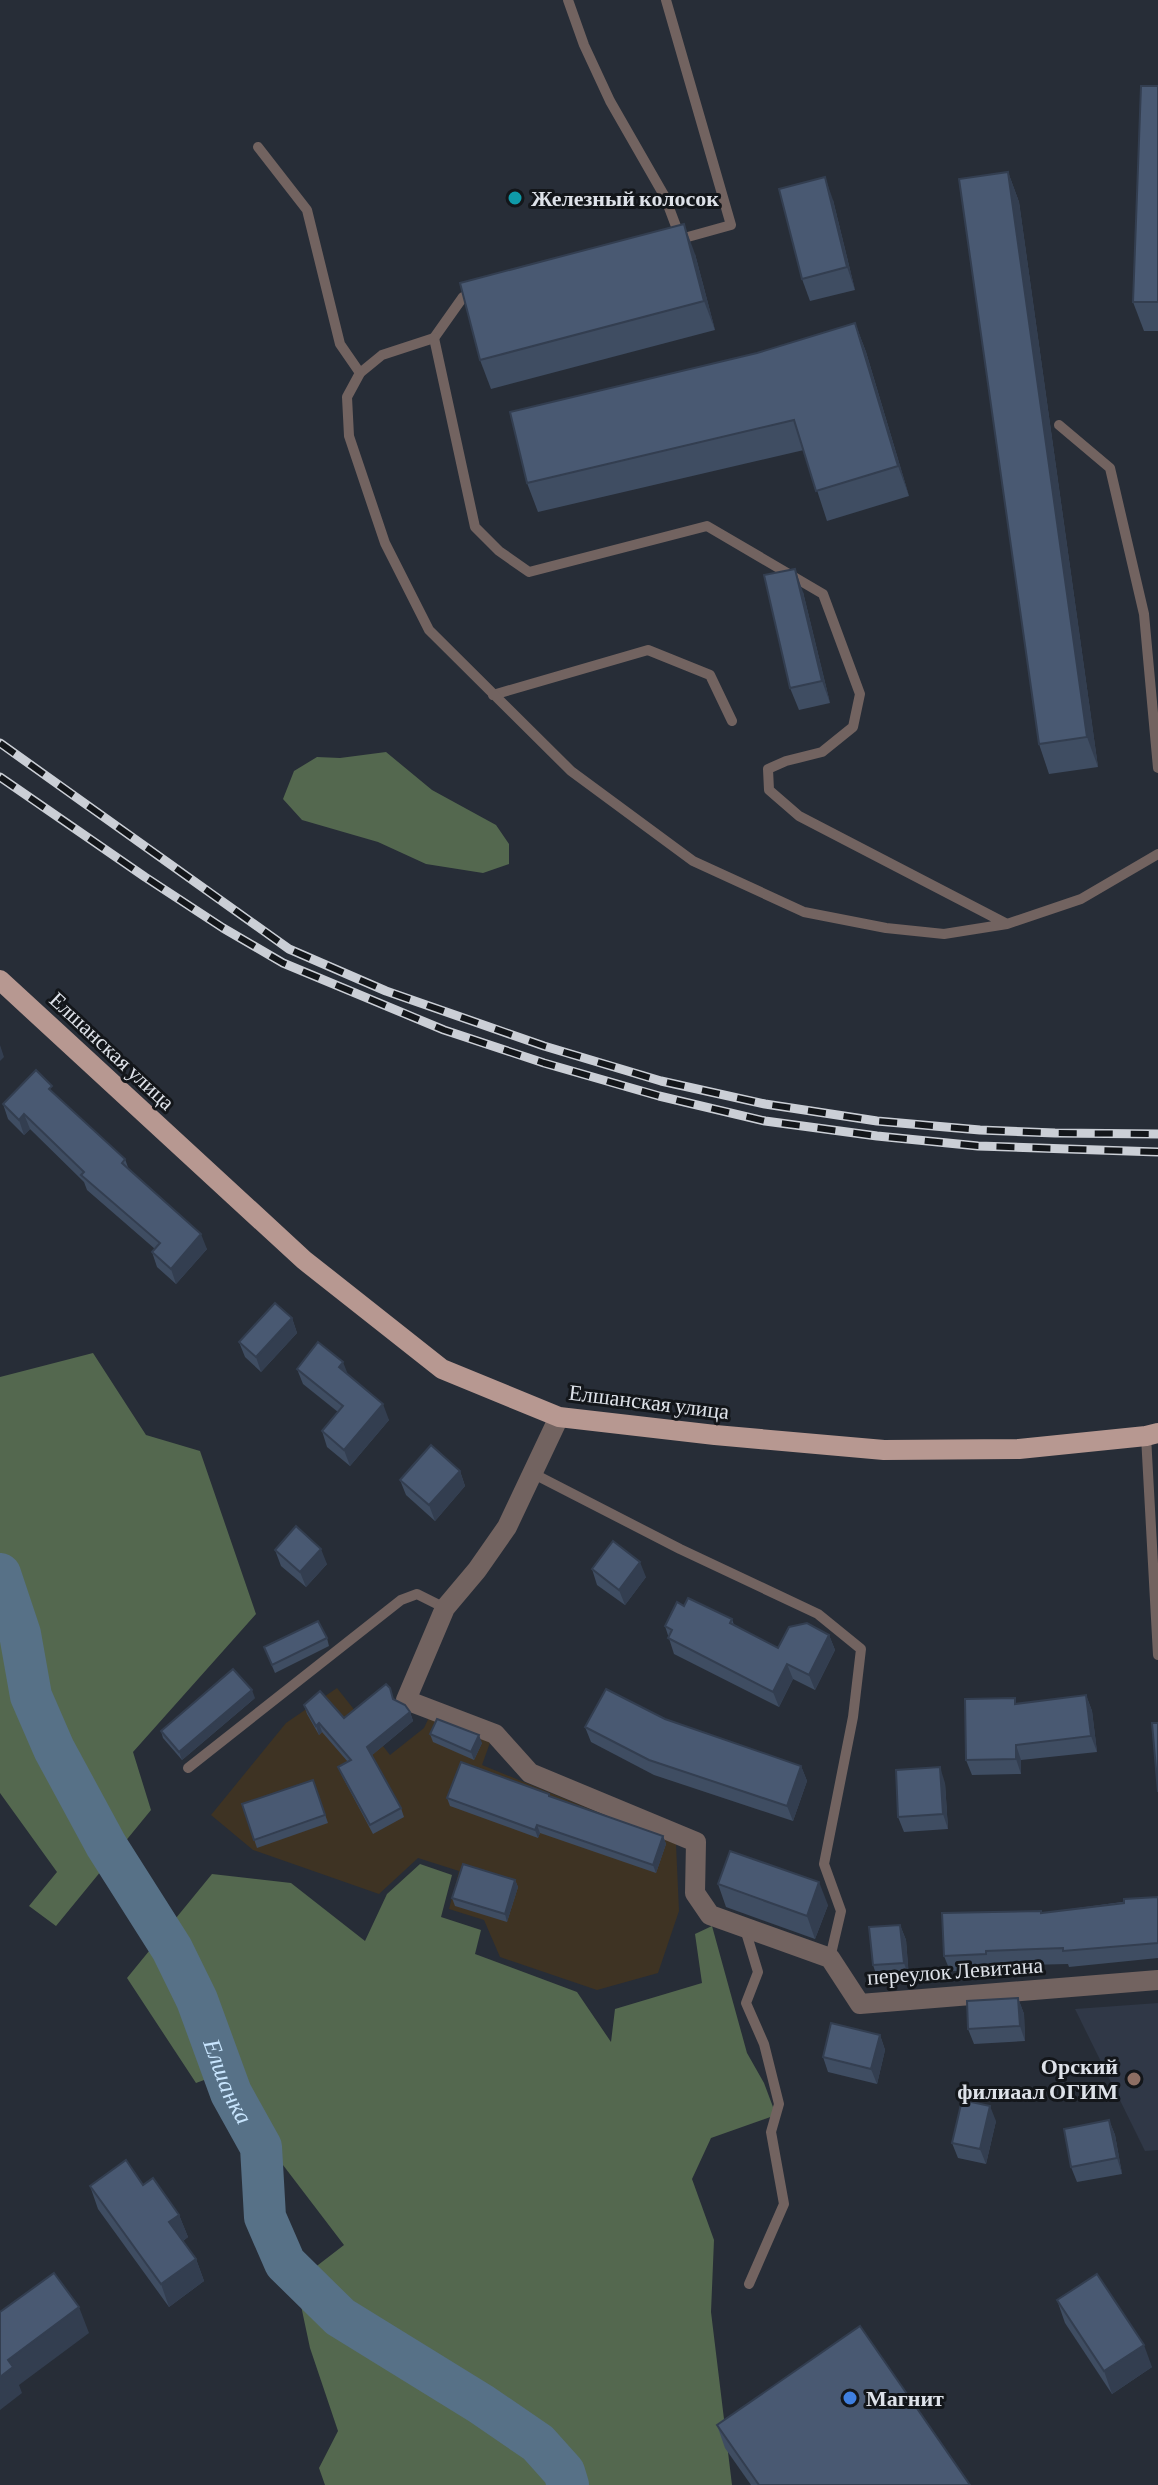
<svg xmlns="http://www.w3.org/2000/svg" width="1158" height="2485" viewBox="0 0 1158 2485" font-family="'Crimson Pro',serif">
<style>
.industrial{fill:#3e3323}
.built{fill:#303847}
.forest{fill:#54684f}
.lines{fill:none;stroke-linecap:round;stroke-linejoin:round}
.river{stroke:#577187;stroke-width:42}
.service{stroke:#726360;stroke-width:10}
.minor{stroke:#726360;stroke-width:20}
.primary{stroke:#b79891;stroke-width:20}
.rail-casing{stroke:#cbcfd6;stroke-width:9}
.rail{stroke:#13161a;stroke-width:6;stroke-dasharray:18;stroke-linecap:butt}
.wall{fill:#3f4d62}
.shaded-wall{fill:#333e50}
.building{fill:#495972;stroke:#333e50;stroke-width:2}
.culture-dot{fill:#0f9aa8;stroke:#13161a;stroke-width:3}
.education-dot{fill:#8d6e63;stroke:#13161a;stroke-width:3}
.shop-dot{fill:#3f7fe0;stroke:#13161a;stroke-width:3}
.labels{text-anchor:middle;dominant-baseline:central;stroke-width:6;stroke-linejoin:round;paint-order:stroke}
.poi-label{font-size:22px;font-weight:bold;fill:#dee2e9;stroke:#13161a;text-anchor:start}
.street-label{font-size:22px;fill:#dee2e9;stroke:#13161a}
.water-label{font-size:24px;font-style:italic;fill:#c8e5fe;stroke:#13161a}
</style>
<rect width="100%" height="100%" fill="#272d37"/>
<polygon class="industrial" points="337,1688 390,1755 424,1728 432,1711 492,1737 482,1765 676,1844 679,1911 658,1973 597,1990 500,1957 484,1920 449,1909 459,1871 418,1858 379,1894 253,1850 211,1815 286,1723"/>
<polygon class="built" points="1158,2003 1158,2150 1145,2151 1075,2009"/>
<g class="forest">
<polygon points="386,752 432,790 496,825 509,844 509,864 483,873 426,864 378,842 302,820 283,799 294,771 317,757 340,758"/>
<polygon points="93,1353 146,1435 200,1451 256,1614 133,1752 151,1810 56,1926 29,1906 57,1872 0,1793 0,1377"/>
<polygon points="420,1864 452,1875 441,1917 481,1930 475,1954 577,1992 611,2042 615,2009 702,1983 695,1934 712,1926 747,2053 764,2083 776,2115 711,2138 692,2179 714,2240 711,2312 732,2485 325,2485 319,2468 338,2431 310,2348 296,2282 344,2245 215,2076 196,2083 127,1978 212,1874 291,1883 365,1941 387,1894"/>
</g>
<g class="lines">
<path class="river" id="s1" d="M0 1574 20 1634 31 1696 54 1749 106 1845 172 1949 197 2000 231 2093 261 2147 265 2217 285 2263 340 2317 481 2404 538 2443 564 2472 568 2485"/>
<g class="service">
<polyline points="568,0 584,45 610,101 665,197 680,237"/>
<polyline points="666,0 731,225 677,240"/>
<polyline points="258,147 307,210 340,344 360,373"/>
<polyline points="434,338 463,297 476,293"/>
<polyline points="1059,425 1110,468 1144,614 1158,768"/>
<polyline points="493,695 648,650 710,675 732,721"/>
<polyline points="1007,924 799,816 769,790 768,769 786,761 822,752 853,727 860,694 823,594 707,526 529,572 499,551 475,527 434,338 382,355 360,373 347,397 349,436 385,543 429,630 571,771 693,861 804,912 886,928 944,934 1007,924 1081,899 1158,854"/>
<polyline points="1146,1436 1158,1655"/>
<polyline points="534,1474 680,1549 818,1614 861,1649 853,1717 824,1864 841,1911 830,1958"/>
<polyline points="188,1768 401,1600 417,1594 445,1608"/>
<polyline points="745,1929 758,1972 746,2003 764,2044 779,2104 771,2132 784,2204 749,2284"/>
</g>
<polyline class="minor" points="559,1417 507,1527 477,1570 445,1608 406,1700 495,1734 530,1773 696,1842 695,1893 710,1915 830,1958 860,2004 1158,1980"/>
<polyline class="primary" points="0,980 304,1260 442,1369 559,1417 715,1435 884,1450 1019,1449 1146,1436 1158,1433"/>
<g class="rail-casing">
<g id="rail">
<polyline points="0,743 289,949 386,991 544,1046 661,1081 765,1104 877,1121 980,1130 1055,1133 1158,1134"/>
<polyline points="0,777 145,877 223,928 283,963 444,1030 544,1063 659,1096 765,1121 877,1136 978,1146 1158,1152"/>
</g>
</g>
<use href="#rail" class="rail"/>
</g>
<g class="wall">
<polygon points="1158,86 1158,331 1144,331 1133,302"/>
<polygon points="1008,172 1019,202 1098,767 1049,774 1039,744"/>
<polygon points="833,200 855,290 810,301 802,279"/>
<polygon points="695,254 715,330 491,389 480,360"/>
<polygon points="855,323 866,352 909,496 827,521 804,450 538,512 527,483 757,353"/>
<polygon points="803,592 830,703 799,710 790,688"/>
<polygon points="55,1095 125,1159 129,1170 207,1249 176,1284 157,1267 152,1252 155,1249 87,1190 84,1182 30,1129 24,1135 8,1119 3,1104"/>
<polygon points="292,1318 297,1333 261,1372 245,1357 239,1342"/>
<polygon points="297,1369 348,1374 389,1420 350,1466 327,1447 322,1431 338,1412 303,1384"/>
<polygon points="460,1471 465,1486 435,1521 406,1495 400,1480"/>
<polygon points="275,1550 327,1564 306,1587 281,1566"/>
<polygon points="592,1569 646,1577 625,1605 597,1585"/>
<polygon points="684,1606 732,1619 734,1625 778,1648 829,1635 835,1650 815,1690 793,1679 779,1707 674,1654 665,1626"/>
<polygon points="327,1638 329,1646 275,1673 264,1647"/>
<polygon points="1086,1695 1092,1711 1097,1752 1021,1760 1021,1774 972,1775 966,1760 1017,1704"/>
<polygon points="255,1698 182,1760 163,1738 161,1731"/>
<polygon points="394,1700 410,1712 413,1721 372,1755 401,1808 404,1817 373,1834 342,1776 338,1767 348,1762 322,1732 319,1735 307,1714 304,1705 344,1718"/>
<polygon points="585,1727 801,1766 807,1781 793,1821 654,1775 591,1742"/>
<polygon points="430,1734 482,1743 474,1760 433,1742"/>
<polygon points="313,1780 328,1823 257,1848 242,1804"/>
<polygon points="945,1783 948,1829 904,1832 898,1817"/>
<polygon points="549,1794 550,1797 663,1836 666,1844 656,1873 540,1833 538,1838 450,1806 447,1798"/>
<polygon points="515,1880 518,1887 507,1922 455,1906 452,1898"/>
<polygon points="718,1884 828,1905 815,1939 726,1907"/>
<polygon points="1158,1897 1158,1958 1069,1967 1068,1964 992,1966 992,1970 950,1971 944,1956 1042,1913"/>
<polygon points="900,1925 906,1940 909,1978 878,1980 873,1965"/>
<polygon points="1018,1998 1024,2014 1025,2041 974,2044 968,2029"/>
<polygon points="880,2035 885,2050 877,2084 828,2072 823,2057"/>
<polygon points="1109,2120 1115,2135 1122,2174 1077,2182 1071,2167"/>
<polygon points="996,2121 986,2164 958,2158 952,2143"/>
<polygon points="143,2185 179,2215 188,2237 183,2241 196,2259 204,2281 169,2307 98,2209 90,2186"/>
<polygon points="1057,2300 1152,2367 1112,2394 1065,2323"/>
<polygon points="717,2425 970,2485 751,2485 725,2448"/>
</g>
<g class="shaded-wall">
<polygon points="1008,172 1019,202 1098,767 1087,737"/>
<polygon points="825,177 833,200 855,290 847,267"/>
<polygon points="684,224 695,254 715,330 704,301"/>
<polygon points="855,323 866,352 909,496 898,466"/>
<polygon points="795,569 803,592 830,703 822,681"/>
<polygon points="0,1045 4,1057 0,1061"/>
<polygon points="24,1114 30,1129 24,1135 19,1120"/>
<polygon points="201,1234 207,1249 176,1284 171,1269"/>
<polygon points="292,1318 297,1333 261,1372 256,1357"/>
<polygon points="343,1362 349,1377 339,1367"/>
<polygon points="383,1404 389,1420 350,1466 344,1450"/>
<polygon points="460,1471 465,1486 435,1521 429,1505"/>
<polygon points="321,1549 327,1564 306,1587 300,1572"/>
<polygon points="640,1562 646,1577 625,1605 619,1590"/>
<polygon points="829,1635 835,1650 815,1690 809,1675"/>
<polygon points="787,1664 793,1679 779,1707 773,1692"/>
<polygon points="252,1690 255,1698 182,1760 179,1752"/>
<polygon points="1086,1695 1092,1711 1097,1752 1091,1736"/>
<polygon points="410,1712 413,1721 371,1756 367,1747"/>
<polygon points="319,1723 322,1732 319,1735 316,1726"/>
<polygon points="479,1735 482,1743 474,1760 471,1752"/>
<polygon points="1016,1745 1021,1760 1021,1774 1016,1759"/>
<polygon points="801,1766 807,1781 793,1821 787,1806"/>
<polygon points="940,1767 945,1783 948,1829 943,1814"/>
<polygon points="537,1825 540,1833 538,1838 535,1830"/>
<polygon points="663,1836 666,1844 656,1873 653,1865"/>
<polygon points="515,1880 518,1887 507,1922 505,1914"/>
<polygon points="819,1882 828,1905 815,1939 807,1916"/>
<polygon points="900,1925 906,1940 909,1978 904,1963"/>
<polygon points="1018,1998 1024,2014 1025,2041 1020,2026"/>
<polygon points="880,2035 885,2050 877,2084 871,2069"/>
<polygon points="990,2106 996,2121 986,2164 980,2149"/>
<polygon points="1109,2120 1115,2135 1122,2174 1117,2158"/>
<polygon points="179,2215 188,2237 177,2245 169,2222"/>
<polygon points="196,2259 204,2281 169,2307 161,2284"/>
<polygon points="79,2307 89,2333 19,2385 22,2393 0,2410 0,2377 8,2360"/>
<polygon points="1144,2345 1152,2367 1112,2394 1104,2371"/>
</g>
<g class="building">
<polygon points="1141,86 1158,86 1158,302 1133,302"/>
<polygon points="1008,172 1087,737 1039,744 959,179"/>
<polygon points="825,177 847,267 802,279 779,189"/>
<polygon points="684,224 704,301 480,360 460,283"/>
<polygon points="855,323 898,466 816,491 794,420 527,483 510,412 757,353"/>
<polygon points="795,569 822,681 790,688 764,575"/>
<polygon points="36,1070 52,1086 49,1089 125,1159 122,1163 201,1234 171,1269 152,1252 160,1243 81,1175 84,1172 24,1114 19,1120 3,1104"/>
<polygon points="275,1303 292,1318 256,1357 239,1342"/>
<polygon points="318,1342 343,1362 339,1367 383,1404 344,1450 322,1431 343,1406 297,1369"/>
<polygon points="431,1445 460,1471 429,1505 400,1480"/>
<polygon points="296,1526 321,1549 300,1572 275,1550"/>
<polygon points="613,1541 640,1562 619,1590 592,1569"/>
<polygon points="688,1598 732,1619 730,1623 778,1648 789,1627 807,1623 829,1635 809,1675 787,1664 773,1692 668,1638 672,1630 665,1626 677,1602 684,1606"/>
<polygon points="318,1621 327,1638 272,1665 264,1647"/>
<polygon points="233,1669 252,1690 179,1752 161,1731"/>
<polygon points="386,1684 390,1688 393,1699 405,1705 410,1712 367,1747 401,1808 370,1825 338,1767 351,1760 319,1723 316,1726 304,1705 320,1691 344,1718"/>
<polygon points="606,1689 665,1719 801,1766 787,1806 649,1760 585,1727"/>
<polygon points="1086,1695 1091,1736 1016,1745 1016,1759 966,1760 965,1699 1015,1698 1015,1704"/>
<polygon points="437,1719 479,1735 471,1752 430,1734"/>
<polygon points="1152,1723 1158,1723 1158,1792"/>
<polygon points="461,1762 549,1794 549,1796 663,1836 653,1865 537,1825 535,1830 447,1798"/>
<polygon points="940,1767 943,1814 898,1817 896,1770"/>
<polygon points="313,1780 325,1815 254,1840 242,1804"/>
<polygon points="730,1851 819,1882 807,1916 718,1884"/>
<polygon points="463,1864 515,1880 505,1914 452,1898"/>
<polygon points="1158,1897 1158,1943 1063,1951 1063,1948 986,1951 986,1954 944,1956 942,1913 1041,1911 1041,1913 1124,1903 1124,1899"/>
<polygon points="900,1925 904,1963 873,1965 869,1927"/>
<polygon points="1018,1998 1020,2026 968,2029 967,2001"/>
<polygon points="831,2023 880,2035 871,2069 823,2057"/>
<polygon points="962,2100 990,2106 980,2149 952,2143"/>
<polygon points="1109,2120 1117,2158 1071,2167 1064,2129"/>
<polygon points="126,2160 143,2185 153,2178 179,2215 169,2222 196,2259 161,2284 90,2186"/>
<polygon points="54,2273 79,2307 8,2360 13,2367 0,2377 0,2312"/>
<polygon points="1097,2274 1144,2345 1104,2371 1057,2300"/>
<polygon points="860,2326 970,2485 759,2485 717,2425"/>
</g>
<circle class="culture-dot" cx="515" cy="198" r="8"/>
<circle class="education-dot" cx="1134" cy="2079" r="8"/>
<circle class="shop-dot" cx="850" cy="2398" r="8"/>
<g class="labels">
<g class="poi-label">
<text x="531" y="198">Железный колосок</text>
<text x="1118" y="2066" text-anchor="end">Орский<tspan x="1118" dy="25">филиаал ОГИМ</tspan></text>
<text x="866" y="2398">Магнит</text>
</g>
<g class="street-label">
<text transform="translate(112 1051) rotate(43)">Елшанская улица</text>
<text transform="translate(649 1402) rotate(7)">Елшанская улица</text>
<text transform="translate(955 1971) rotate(-4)">переулок Левитана</text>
</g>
<g class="water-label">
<text stroke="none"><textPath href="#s1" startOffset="560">Елшанка</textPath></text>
</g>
</g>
</svg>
